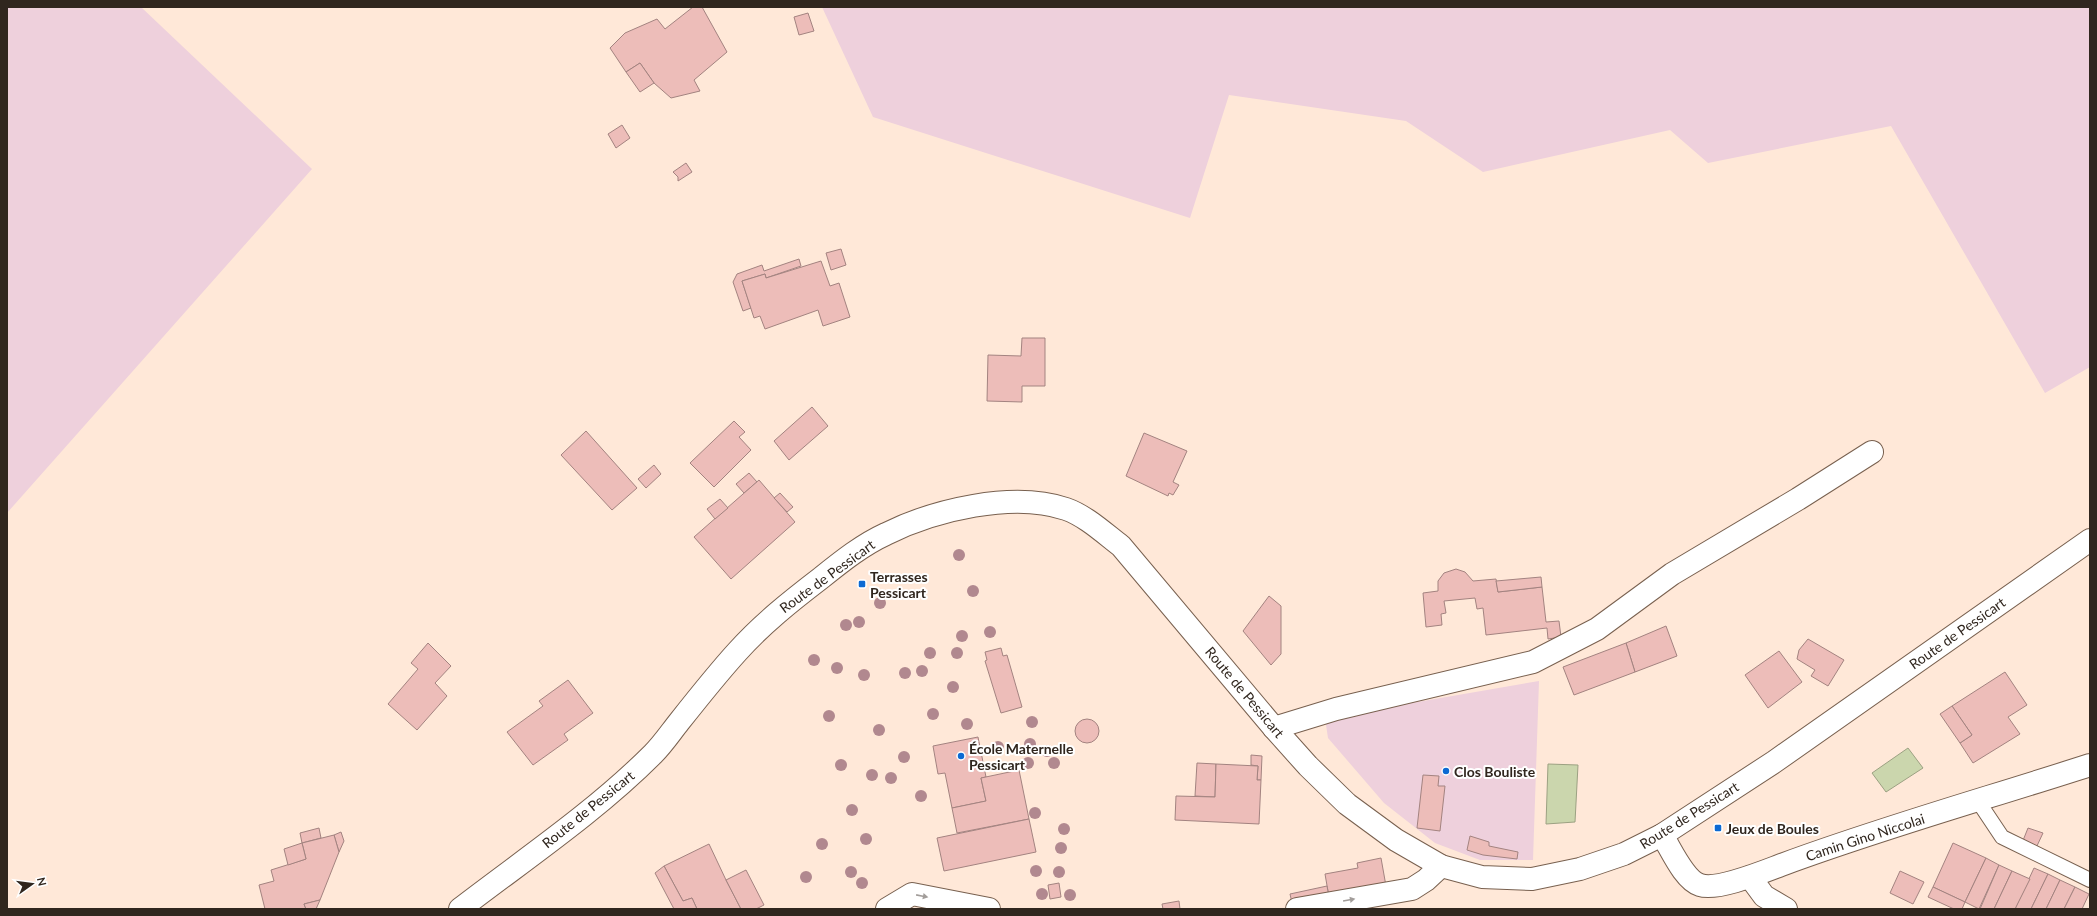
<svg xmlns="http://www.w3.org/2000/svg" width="2097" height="916" viewBox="0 0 2097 916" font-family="Lato,sans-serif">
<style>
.green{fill:#eed0dc}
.water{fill:#cbd6ad;stroke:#9ca182}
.building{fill:#edbdb9;stroke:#a38380}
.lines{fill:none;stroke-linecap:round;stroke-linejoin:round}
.service-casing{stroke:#78604f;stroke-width:16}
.minor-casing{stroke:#78604f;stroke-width:24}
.tertiary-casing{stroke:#78604f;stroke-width:24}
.service{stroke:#fff;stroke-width:14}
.minor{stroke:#fff;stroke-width:22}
.tertiary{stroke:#fff;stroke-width:22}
.tree{fill:#b1888f}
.oneway{fill:#a29d9a}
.poi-dot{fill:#0c6ad3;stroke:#fff;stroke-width:1.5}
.labels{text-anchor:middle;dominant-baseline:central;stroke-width:4;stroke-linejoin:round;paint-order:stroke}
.street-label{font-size:14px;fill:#30261e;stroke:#fff}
.poi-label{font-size:14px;font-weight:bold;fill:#30261e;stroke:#fff;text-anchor:start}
</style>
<rect width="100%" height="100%" fill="#ffe8d8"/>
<g class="green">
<polygon points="7,7 141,7 312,169 7,513"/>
<polygon points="822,7 2090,7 2090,367 2045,393 1891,126 1708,163 1670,130 1483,172 1406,121 1229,95 1190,218 873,117"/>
<polygon points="1539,681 1533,860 1480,860 1435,843 1384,803 1328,738 1325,718"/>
</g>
<g class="water">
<polygon points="1908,748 1923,768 1886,792 1872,773"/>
<polygon points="1548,764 1578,765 1575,822 1546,824"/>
</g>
<g class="building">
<polygon points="693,7 702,7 727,52 694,80 700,91 671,98 654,83 640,63 626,72 610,48 625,33 657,19 665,29"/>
<polygon points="808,13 814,31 799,35 794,17"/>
<polygon points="640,63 654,83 640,92 626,72"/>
<polygon points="622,125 630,138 616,148 608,134"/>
<polygon points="686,163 692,172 678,181 678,177 673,172"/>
<polygon points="841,249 846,265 831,270 826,253"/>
<polygon points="799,259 801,266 766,278 765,274 742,281 751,308 743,311 733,282 737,274 762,265 764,271"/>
<polygon points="821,261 830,286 839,283 850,317 823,326 818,310 765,329 760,316 754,318 742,281 765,274 766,278"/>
<polygon points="1022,338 1045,338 1045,386 1022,386 1022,402 987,401 988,355 1021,356"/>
<polygon points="812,407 828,426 789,460 774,441"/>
<polygon points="734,421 745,432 739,437 751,450 714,487 690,463"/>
<polygon points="586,431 637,488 612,510 561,455"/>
<polygon points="1144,433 1187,451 1173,482 1179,485 1173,495 1169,493 1168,496 1126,476"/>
<polygon points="654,465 661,474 646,488 638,479"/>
<polygon points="749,473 757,482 744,493 736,484"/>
<polygon points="759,480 795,522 731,579 694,537"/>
<polygon points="780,493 793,507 787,512 774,498"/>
<polygon points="720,499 728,508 715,519 707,509"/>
<polygon points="1456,569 1465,572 1473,581 1496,579 1498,592 1542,587 1546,622 1559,621 1561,637 1548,639 1547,628 1486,635 1483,608 1477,609 1475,598 1444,601 1446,613 1441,614 1442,625 1426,627 1423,593 1438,591 1438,581 1444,573"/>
<polygon points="1541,577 1542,587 1498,592 1496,581"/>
<polygon points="1269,596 1281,606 1281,654 1271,665 1243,631"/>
<polygon points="1666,626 1677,656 1635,672 1626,643"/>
<polygon points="1808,639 1844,660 1828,686 1811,676 1815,670 1797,659 1799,650"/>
<polygon points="428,643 451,666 435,683 447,696 417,730 388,704 418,669 411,663"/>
<polygon points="1626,643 1635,672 1574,695 1563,667"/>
<polygon points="1001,648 1003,656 1007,655 1022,707 1001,713 985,661 987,660 985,652"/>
<polygon points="1779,651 1802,682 1768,708 1745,675"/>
<polygon points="2005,672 2027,705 2008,717 2020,734 1973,763 1960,743 1972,735 1952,706"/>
<polygon points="568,680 593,713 564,734 568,740 533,765 507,732 543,706 539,701"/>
<polygon points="1952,706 1972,735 1960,743 1940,714"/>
<circle cx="1087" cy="731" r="12"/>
<polygon points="978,737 986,777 981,778 986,801 952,808 945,773 938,774 933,746"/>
<polygon points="1251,755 1262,756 1261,780 1257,780 1258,766 1251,765"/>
<polygon points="1197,763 1216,764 1215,797 1195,796"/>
<polygon points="1216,764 1258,766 1257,780 1261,780 1259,824 1175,820 1176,796 1215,797"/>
<polygon points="1019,770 1029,819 957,833 952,808 986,801 981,778"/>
<polygon points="1423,775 1439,776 1438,786 1445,786 1440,831 1417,828"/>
<polygon points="1029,819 1036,852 944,871 937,838"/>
<polygon points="319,828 321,838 302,843 300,833"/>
<polygon points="2028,828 2043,833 2036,848 2022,843"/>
<polygon points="341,832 344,841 339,852 334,835"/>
<polygon points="334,835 339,852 320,900 304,904 306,909 265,909 259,885 274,881 271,870 306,859 302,843"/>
<polygon points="1470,836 1489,842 1489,846 1518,852 1517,859 1483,855 1467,850"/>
<polygon points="302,843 306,859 288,865 284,849"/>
<polygon points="1953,843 1986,858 1965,902 1933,887"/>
<polygon points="709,844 726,880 741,909 697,909 692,898 683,901 664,866"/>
<polygon points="1381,858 1386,886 1329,897 1325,874 1358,868 1357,863"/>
<polygon points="1986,858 1999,865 1979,909 1965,902"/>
<polygon points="1999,865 2012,871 1994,909 1980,909"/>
<polygon points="664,866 683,901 692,898 697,909 674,909 655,873"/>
<polygon points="2034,868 2048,874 2031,909 2015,909"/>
<polygon points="746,870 764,905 756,909 741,909 726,880"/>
<polygon points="1900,871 1924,882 1913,904 1890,893"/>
<polygon points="2012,871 2030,879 2015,909 1994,909"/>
<polygon points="2048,874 2060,880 2046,909 2031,909"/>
<polygon points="2060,880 2075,887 2064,909 2046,909"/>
<polygon points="1059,883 1061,897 1050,899 1048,885"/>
<polygon points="1327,886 1329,897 1292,903 1290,894"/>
<polygon points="1933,887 1965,902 1962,909 1954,909 1928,897"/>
<polygon points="2075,887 2089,894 2082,909 2064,909"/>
<polygon points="320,900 316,909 306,909 304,904"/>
<polygon points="1179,901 1180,909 1163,909 1162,904"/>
</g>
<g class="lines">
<g class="service-casing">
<polyline id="service" points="1978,801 2002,837 2090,880"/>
</g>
<g class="minor-casing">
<g id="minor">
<polyline points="1274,728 1336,709 1533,662 1597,629 1672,574 1798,499 1872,452"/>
<path d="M1662 835C1671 849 1684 880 1700 885 1718 891 1765 871 1784 864 1884 827 1988 798 2090 765"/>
<polyline points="1750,877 1764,896 1786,909"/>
<polyline points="887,909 912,894 989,909"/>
<polyline points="1297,909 1412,889 1426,880 1441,866"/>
</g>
</g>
<g class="tertiary-casing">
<path id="tertiary" d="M460 909C525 859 595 812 653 754 663 744 671 732 679 722 698 698 717 674 737 652 762 624 791 601 821 578 841 562 862 545 886 534 934 510 1013 491 1066 509 1086 516 1104 533 1121 546L1274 728 1308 766 1347 804 1396 840 1441 866 1482 877 1532 879 1580 869 1624 854 1662 835 1774 762 2090 540"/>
</g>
<use href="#service" class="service"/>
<use href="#minor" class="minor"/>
<use href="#tertiary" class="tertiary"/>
</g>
<g class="tree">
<circle cx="959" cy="555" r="6"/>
<circle cx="973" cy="591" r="6"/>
<circle cx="880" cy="603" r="6"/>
<circle cx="859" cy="622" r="6"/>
<circle cx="846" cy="625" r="6"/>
<circle cx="990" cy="632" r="6"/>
<circle cx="962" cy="636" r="6"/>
<circle cx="930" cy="653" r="6"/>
<circle cx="957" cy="653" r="6"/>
<circle cx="814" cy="660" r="6"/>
<circle cx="837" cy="668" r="6"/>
<circle cx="922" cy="671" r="6"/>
<circle cx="905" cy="673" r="6"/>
<circle cx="864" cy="675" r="6"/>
<circle cx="953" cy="687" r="6"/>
<circle cx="933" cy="714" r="6"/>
<circle cx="829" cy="716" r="6"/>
<circle cx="1032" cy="722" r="6"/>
<circle cx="967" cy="724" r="6"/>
<circle cx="879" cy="730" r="6"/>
<circle cx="1030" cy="744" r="6"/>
<circle cx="998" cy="747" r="6"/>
<circle cx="1047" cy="751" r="6"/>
<circle cx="904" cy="757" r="6"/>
<circle cx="1028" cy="763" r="6"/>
<circle cx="1054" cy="763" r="6"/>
<circle cx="841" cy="765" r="6"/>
<circle cx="872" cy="775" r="6"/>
<circle cx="891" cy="778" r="6"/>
<circle cx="921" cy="796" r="6"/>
<circle cx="852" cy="810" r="6"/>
<circle cx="1035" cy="813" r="6"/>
<circle cx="1064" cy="829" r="6"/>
<circle cx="866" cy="839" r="6"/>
<circle cx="822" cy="844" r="6"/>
<circle cx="1061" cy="848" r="6"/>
<circle cx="1036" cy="871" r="6"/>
<circle cx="851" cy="872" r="6"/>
<circle cx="1059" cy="872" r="6"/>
<circle cx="806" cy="877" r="6"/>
<circle cx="862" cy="883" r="6"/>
<circle cx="1042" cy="894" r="6"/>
<circle cx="1070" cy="895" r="6"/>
</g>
<defs><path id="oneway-solid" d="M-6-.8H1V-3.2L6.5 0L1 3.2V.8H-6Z"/></defs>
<g class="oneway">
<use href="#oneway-solid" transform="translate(922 896) rotate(11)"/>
<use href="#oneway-solid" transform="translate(1349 900) rotate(-10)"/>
</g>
<g class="poi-dot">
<rect x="858" y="580" width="8" height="8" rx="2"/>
<circle cx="961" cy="756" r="4"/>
<circle cx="1446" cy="771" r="4"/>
<rect x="1714" y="824" width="8" height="8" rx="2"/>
</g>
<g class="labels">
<g class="street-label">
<text transform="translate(827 576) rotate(-36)">Route de Pessicart</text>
<text transform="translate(1957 633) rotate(-35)">Route de Pessicart</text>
<text transform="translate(1245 692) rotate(50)">Route de Pessicart</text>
<text transform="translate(588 809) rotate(-39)">Route de Pessicart</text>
<text transform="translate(1689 815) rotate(-32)">Route de Pessicart</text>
<text transform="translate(1865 837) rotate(-18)">Camin Gino Niccolai</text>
</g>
<g class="poi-label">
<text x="870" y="576">Terrasses<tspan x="870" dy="16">Pessicart</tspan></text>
<text x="969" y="748">École Maternelle<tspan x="969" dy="16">Pessicart</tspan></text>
<text x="1454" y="771">Clos Bouliste</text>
<text x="1726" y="828">Jeux de Boules</text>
</g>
</g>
<rect width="2097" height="916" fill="none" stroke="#30261e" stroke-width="16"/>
<g transform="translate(32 884) rotate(76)" stroke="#ffffff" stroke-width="3" paint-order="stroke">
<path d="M0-3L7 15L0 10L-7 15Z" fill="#30261e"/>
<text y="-6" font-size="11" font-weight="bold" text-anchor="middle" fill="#30261e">N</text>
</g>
</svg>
